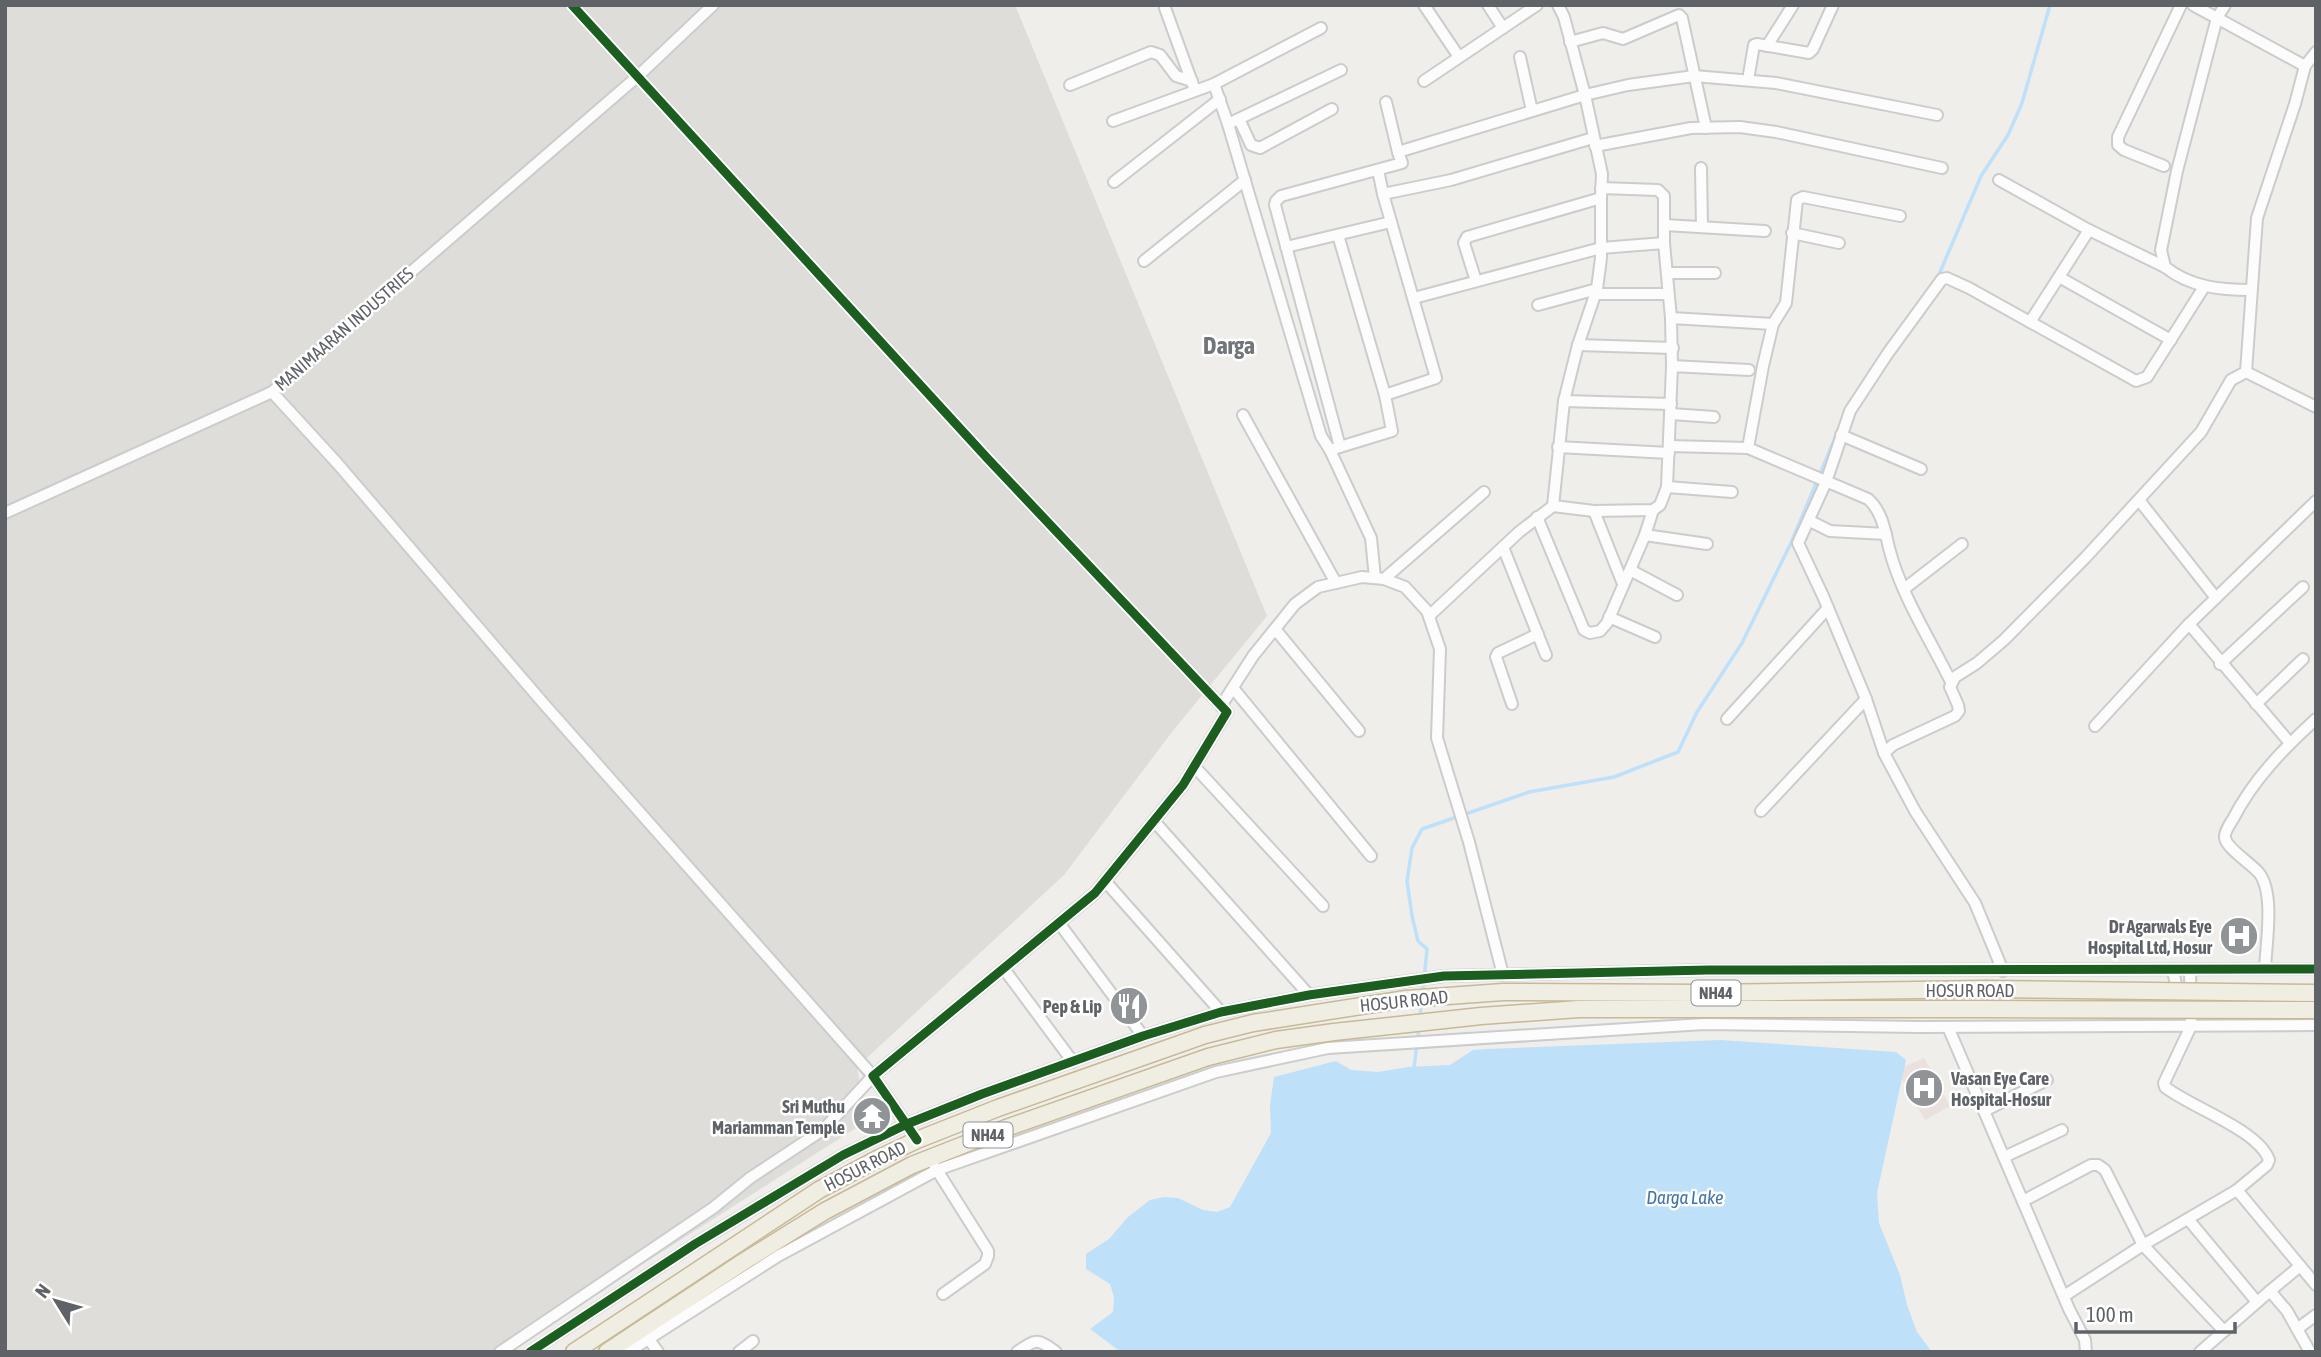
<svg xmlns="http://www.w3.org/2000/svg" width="2321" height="1357" viewBox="0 0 2321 1357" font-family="'Asap Condensed',sans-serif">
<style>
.industrial{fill:#dfddda}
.medical{fill:#eae0de}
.water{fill:#bfe0f9}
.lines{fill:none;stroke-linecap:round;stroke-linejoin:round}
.stream{stroke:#bfe0f9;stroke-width:3.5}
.minor-casing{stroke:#cbcccc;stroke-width:14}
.highway-casing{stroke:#c8b996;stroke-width:19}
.minor{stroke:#fdfcfc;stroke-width:10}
.highway{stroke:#f0ede3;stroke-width:16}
.highway-bridge-casing{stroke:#c8b996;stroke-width:19;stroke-linecap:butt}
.highway-bridge{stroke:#f0ede3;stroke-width:16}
.cycleway-casing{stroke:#fff;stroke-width:13}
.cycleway{stroke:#1b5e20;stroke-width:9}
.labels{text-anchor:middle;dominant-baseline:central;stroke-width:5;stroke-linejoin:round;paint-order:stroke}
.shield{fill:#fff;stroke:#8f9295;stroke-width:2}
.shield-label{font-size:16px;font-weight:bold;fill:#5f6368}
.street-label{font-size:18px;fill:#5f6368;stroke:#fff}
.poi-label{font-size:18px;font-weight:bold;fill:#5f6368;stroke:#fff;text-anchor:end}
.water-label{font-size:19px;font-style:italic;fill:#4174aa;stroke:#fff}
.district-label{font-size:24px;font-weight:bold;fill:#70757a;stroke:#fff}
</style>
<rect width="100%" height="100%" fill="#efeeea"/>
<polygon class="industrial" points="5,5 1015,5 1267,616 1172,732 1064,875 857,1067 867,1121 505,1352 5,1352"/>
<polygon class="medical" points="1924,1058 1950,1106 1925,1120 1897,1070"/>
<polygon class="water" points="1720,1040 1896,1052 1906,1060 1877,1193 1879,1223 1900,1275 1907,1305 1917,1332 1932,1352 1121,1352 1090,1329 1113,1312 1114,1297 1110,1284 1086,1269 1086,1254 1109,1239 1128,1217 1150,1200 1164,1197 1178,1198 1203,1210 1217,1212 1230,1207 1271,1133 1270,1105 1274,1077 1336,1061 1351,1070 1378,1072 1408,1067 1450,1065 1473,1050 1487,1049"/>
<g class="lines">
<g class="stream">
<polyline points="1938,277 1981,176 2008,135 2022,103 2050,5"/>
<polyline points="1423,991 1427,949 1418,941 1412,916 1407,881 1412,848 1422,829 1529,792 1614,777 1678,752 1697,712 1742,643 1791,543 1840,426"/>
<polyline points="1420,1019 1421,1003"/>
<polyline points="1414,1068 1419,1027"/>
</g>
<g class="minor-casing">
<g id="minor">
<polyline points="572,5 988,459 1227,712 1183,785 1095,893 873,1076 917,1140"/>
<polyline points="1424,5 1459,57"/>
<polyline points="1488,5 1503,28"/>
<polyline points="2193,5 2305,66"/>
<path d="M2225 5 2217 18 2177 171 2161 250 2165 267C2190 287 2220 290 2251 290"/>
<polyline points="1165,8 1193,85"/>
<polyline points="1570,42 1603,33 1623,39 1679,15 1682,18 1706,128"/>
<polyline points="1767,46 1793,5"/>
<polyline points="1520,57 1532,111"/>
<polyline points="1748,80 1754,45 1757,44 1809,53 1813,49 1833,5"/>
<polyline points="1424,81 1537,5"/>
<polyline points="1214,84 1228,124 1321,436 1330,450"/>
<polyline points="1070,85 1151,52 1160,55 1176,76 1192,81"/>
<polyline points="1386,102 1398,152"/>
<polyline points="1239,119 1251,145 1260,148 1332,109"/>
<polyline points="1113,121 1214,84 1321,28"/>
<polyline points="1228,124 1341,70"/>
<polyline points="1595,146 1691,128 1740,127 1776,132 1942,168"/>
<polyline points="2164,166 2124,150 2118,145 2118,137 2181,5"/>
<polyline points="1701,168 1702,227"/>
<polyline points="1999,180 2089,230 2165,267"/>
<polyline points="1114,182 1220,99"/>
<polyline points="1601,188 1658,190 1664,196 1664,243 1671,318 1672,366"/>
<polyline points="1383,194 1451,180 1593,138"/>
<path d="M1900 216 1803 197 1797 200 1786 303 1773 324 1763 366 1748 448 1868 499C1882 511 1885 531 1889 548 1901 595 1930 639 1951 682"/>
<polyline points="1665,225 1765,231"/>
<polyline points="1792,233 1839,243"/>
<polyline points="1338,235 1385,395"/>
<polyline points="1286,247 1391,222"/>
<polyline points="1144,261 1245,180"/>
<polyline points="1667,273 1715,273"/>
<polyline points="2059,277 2171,340"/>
<polyline points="1476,281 1464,243 1467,237 1601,198"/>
<polyline points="1593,294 1668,294"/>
<polyline points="1414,298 1601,248 1664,243"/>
<polyline points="1538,305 1597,289"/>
<polyline points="1671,318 1773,324"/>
<polyline points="2030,322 2089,230"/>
<polyline points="1578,345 1673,348"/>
<polyline points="2246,372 2316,407"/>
<polyline points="272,392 337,463 544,704 873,1076 824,1129 750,1178 713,1208 500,1352"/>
<polyline points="1564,401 1671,404"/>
<polyline points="1671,414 1714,417"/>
<polyline points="1243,415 1336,583"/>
<polyline points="1841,435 1921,469"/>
<polyline points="1669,446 1748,448"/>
<polyline points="1340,447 1275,205 1276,201 1281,196 1402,163 1398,152 1585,95 1628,85 1694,76 1776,83 1937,115"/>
<polyline points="1558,447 1669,453"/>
<polyline points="1667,487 1732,492"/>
<polyline points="2139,500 2216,598"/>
<polyline points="1553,506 1564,401 1578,345 1597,289 1601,258 1601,198 1602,174 1585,95 1564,17 1558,5"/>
<polyline points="1594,511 1623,584"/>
<polyline points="5,513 272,392 638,76 713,5"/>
<polyline points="1537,517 1584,630 1590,633 1600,631 1607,623 1645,535 1653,510"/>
<polyline points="1810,521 1830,531 1886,534"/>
<polyline points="1645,535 1707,544"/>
<polyline points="1503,547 1546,655"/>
<polyline points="1630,570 1677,595"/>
<polyline points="1375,578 1371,538 1330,450 1392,431 1385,395 1436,378 1383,194 1378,170"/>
<polyline points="1384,579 1484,492"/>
<polyline points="1904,589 1962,544"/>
<polyline points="1429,616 1519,532 1553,506 1594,511 1653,510 1660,505 1667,487 1672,366 1749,370"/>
<polyline points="1609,617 1655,637"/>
<polyline points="2189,624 2290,743"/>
<polyline points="1275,629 1359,731"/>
<polyline points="2220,664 2303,587"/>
<polyline points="1233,688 1371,856"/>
<polyline points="1512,704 1496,657 1498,653 1538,634"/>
<polyline points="2256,704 2303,659"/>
<polyline points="1221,706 1253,656 1295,604 1318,587 1362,577 1384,579 1405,587 1427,611 1440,649 1437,738 1469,842 1503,975"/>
<polyline points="1727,719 1828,608"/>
<polyline points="2095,726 2189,624 2316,501"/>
<polyline points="1884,753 1893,745 1955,716 1959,711 1958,705 1950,687 1955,677 1977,663 2004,640 2085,558 2201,432 2231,380 2246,372 2257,218 2295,104 2305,66 2316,52"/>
<polyline points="1194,766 1323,906"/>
<polyline points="1761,811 1866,699"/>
<polyline points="1154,821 1309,995"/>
<polyline points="1105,881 1221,1012"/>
<polyline points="1059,923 1143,1036"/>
<polyline points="1004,969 1073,1062"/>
<path d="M2265 969C2266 944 2275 893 2259 873 2252 864 2227 849 2225 838 2224 832 2230 824 2233 819 2253 780 2284 748 2316 719"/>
<polyline points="2003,971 1975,903 1915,811 1884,753 1866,699 1823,596 1798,543 1826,482 1850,411 1888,353 1942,279 1947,278 1969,288 2136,381 2147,377 2204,287"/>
<path d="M2170 1014C2179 998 2178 987 2172 969"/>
<polyline points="1948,1027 2069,1309 2085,1340 2086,1352"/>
<polyline points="1984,1111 2047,1080"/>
<polyline points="2004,1157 2062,1130"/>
<polyline points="935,1167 988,1251 988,1256 985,1264 943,1294"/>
<polyline points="2237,1190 2316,1285"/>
<polyline points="2023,1201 2091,1165 2098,1165 2105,1170 2143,1245 2224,1331"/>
<polyline points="2188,1219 2257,1302"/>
<polyline points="2270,1291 2300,1266"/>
<path d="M2064 1296 2143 1245 2237 1190 2267 1165 2269 1160C2259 1130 2190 1107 2165 1087L2164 1083 2191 1026 2190 970"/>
<polyline points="2297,1329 2316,1315"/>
<polyline points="648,1338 658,1352"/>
<polyline points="530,1352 695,1244 843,1155 907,1124 982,1094 1143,1036 1221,1012 1309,995 1444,976 1708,970 2316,969"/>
<polyline points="628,1352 778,1256 937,1170 1216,1072 1328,1048 1704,1024 1919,1027 2316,1025"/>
<polyline points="739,1352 753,1341"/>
<path d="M1017 1352C1036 1339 1037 1338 1056 1352"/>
<polyline points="2200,1352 2270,1291 2287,1311 2310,1352"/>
</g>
</g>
<g class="highway-casing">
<g id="highway">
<polyline points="574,1352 819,1190 879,1158 917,1140 998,1108 1205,1035 1253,1023 1406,999 1503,992 1701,993 1986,989"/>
<polyline points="607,1352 743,1262 825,1211 912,1165 1006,1128 1208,1057 1276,1040 1334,1032 1481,1016 1579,1009 1983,1009"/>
</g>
</g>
<use href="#minor" class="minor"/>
<use href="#highway" class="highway"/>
<g class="highway-bridge-casing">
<g id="highway-bridge">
<polyline points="1986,989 2316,993"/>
<polyline points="1983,1009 2316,1010"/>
</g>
</g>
<use href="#highway-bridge" class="highway-bridge"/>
<g class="cycleway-casing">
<g id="cycleway">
<polyline points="572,5 988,459 1227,712 1183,785 1095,893 873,1076 917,1140"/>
<polyline points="530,1352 695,1244 843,1155 907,1124 982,1094 1143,1036 1221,1012 1309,995 1444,976 1708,970 2316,969"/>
</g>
</g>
<use href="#cycleway" class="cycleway"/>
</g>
<defs>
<g id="hospital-disc" transform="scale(2.0125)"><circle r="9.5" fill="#919496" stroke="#fff"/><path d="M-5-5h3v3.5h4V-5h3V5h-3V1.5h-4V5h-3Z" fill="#fff"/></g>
<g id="restaurant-disc" transform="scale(2.0125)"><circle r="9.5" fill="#919496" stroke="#fff"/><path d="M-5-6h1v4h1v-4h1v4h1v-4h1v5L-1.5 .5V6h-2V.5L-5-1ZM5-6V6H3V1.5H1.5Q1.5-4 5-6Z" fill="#fff"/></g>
<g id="temple-disc" transform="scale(2.0125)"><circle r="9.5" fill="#919496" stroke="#fff"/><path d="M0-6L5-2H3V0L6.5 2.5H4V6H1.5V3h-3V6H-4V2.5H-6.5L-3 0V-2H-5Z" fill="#fff"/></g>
</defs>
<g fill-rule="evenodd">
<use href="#hospital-disc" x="2239" y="936"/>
<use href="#restaurant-disc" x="1129" y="1006"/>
<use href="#hospital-disc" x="1924" y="1088"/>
<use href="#temple-disc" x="872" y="1116"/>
</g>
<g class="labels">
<g class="shield">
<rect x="1691.5" y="980.5" width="49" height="25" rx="5"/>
<rect x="963.5" y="1122.5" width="49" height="25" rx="5"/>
</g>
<g class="shield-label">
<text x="1716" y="993">NH44</text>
<text x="988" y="1135">NH44</text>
</g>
<g class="street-label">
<text transform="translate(344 329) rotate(-41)">MANIMAARAN INDUSTRIES</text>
<text x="1970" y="990">HOSUR ROAD</text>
<text transform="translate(1404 1001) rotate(-6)">HOSUR ROAD</text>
<text transform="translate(865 1166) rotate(-27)">HOSUR ROAD</text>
</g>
<g class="poi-label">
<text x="2212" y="926">Dr Agarwals Eye<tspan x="2212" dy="21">Hospital Ltd, Hosur</tspan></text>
<text x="1102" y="1006">Pep &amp; Lip</text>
<text x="1951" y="1078" text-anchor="start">Vasan Eye Care<tspan x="1951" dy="21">Hospital-Hosur</tspan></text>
<text x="845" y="1106">Sri Muthu<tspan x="845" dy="21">Mariamman Temple</tspan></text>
</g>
<g class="water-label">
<text x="1685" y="1197">Darga Lake</text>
</g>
<g class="district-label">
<text x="1229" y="345">Darga</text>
</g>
</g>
<rect width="2321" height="1357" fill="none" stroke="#5f6368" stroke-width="14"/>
<g transform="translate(56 1301) rotate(307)" stroke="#ffffff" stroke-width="5" paint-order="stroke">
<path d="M0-5L12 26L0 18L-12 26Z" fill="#5f6368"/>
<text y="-10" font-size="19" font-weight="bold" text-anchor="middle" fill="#5f6368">N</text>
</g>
<path d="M2076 1322v10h159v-10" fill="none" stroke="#5f6368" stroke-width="3.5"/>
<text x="2086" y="1322" font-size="21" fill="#5f6368" stroke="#ffffff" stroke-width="5" paint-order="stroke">100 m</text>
</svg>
